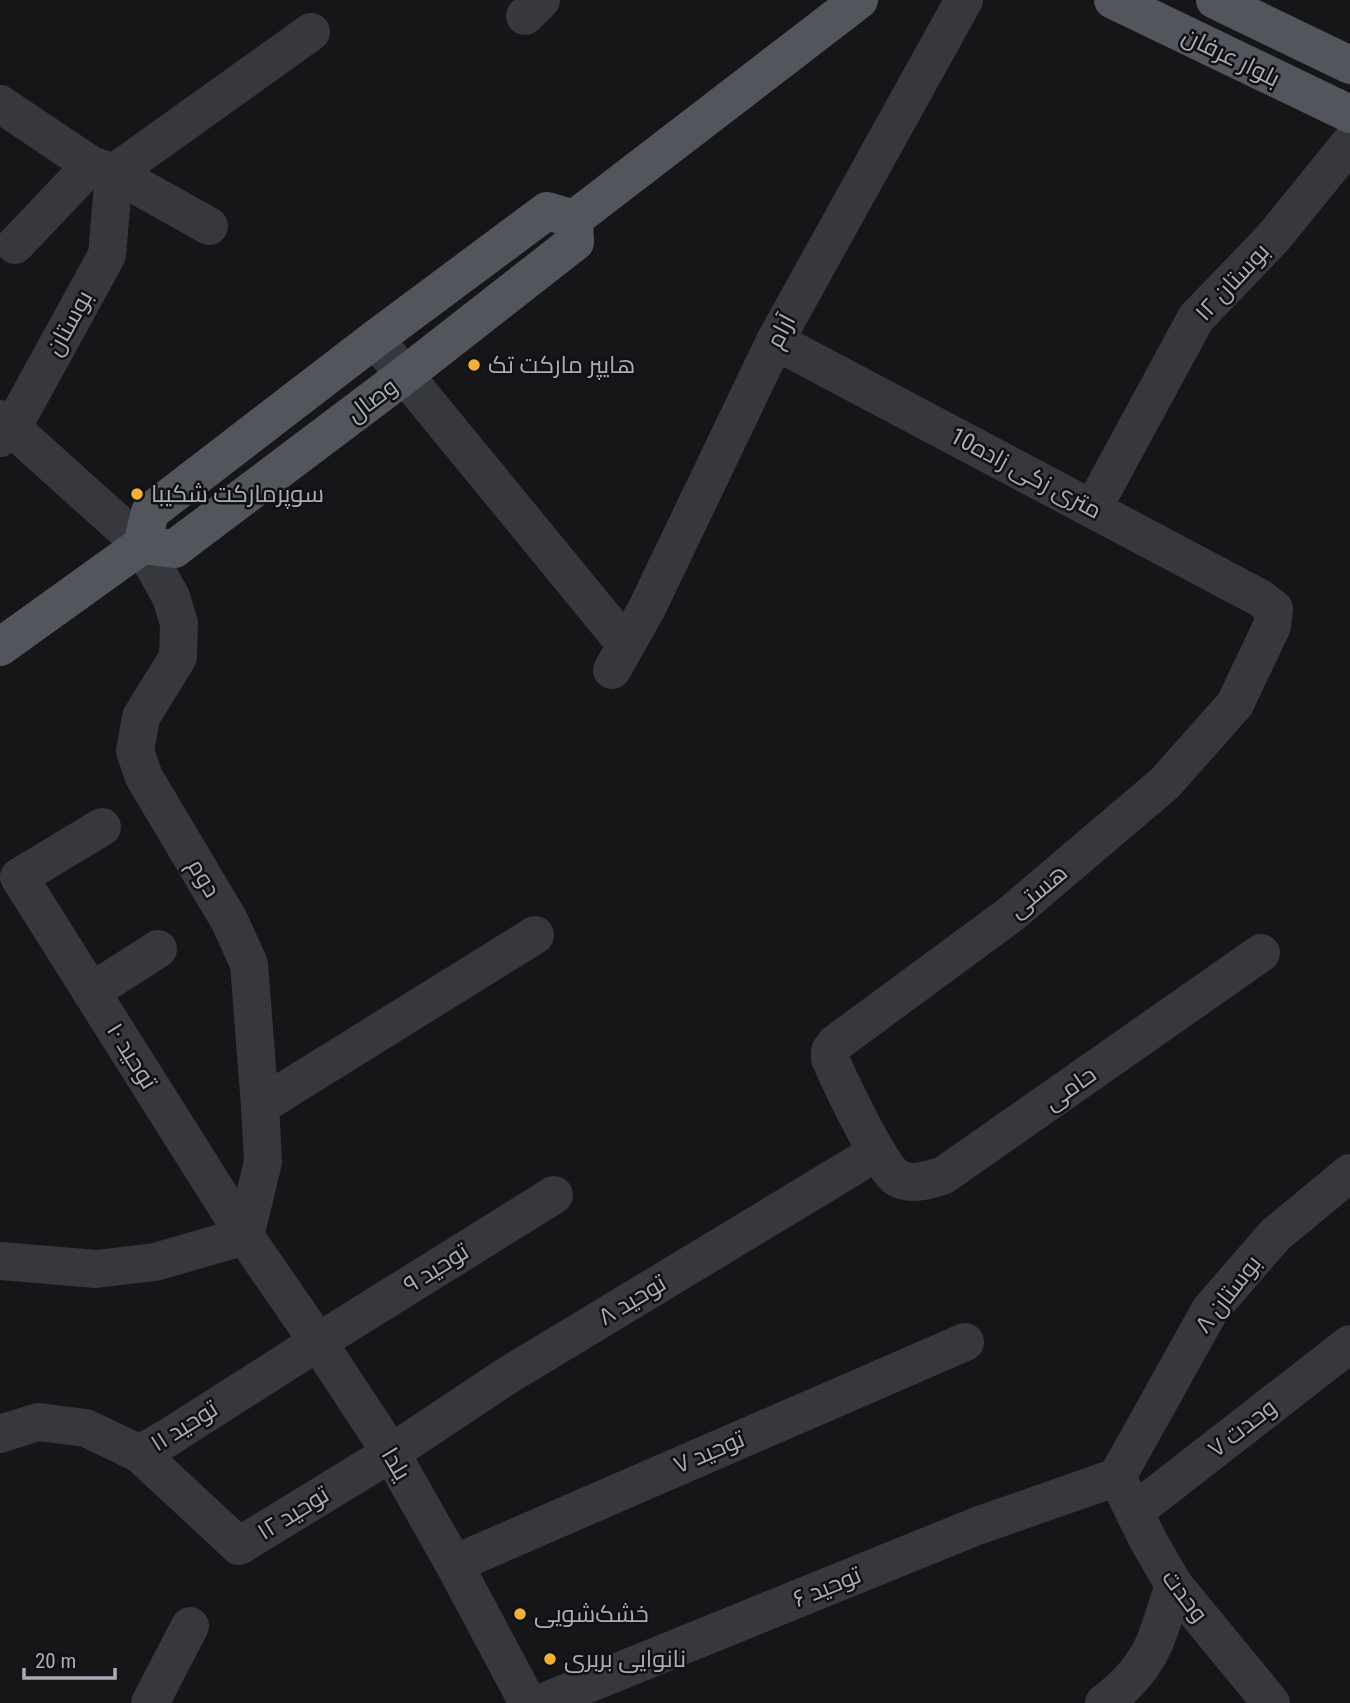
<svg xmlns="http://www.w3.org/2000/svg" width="1350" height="1703" viewBox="0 0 1350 1703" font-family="'Roboto Condensed',Cairo,sans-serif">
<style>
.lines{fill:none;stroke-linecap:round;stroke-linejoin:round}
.minor{stroke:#37383d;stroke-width:38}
.major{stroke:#53555c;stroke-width:38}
.poi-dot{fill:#f2b134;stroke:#111113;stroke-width:2.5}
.labels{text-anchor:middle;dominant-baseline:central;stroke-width:5;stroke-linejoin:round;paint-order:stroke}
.street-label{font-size:24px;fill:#a8adb8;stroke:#111113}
.poi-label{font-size:24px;fill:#a8adb8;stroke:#111113;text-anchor:start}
</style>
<rect width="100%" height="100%" fill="#161618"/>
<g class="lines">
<g class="minor">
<polyline points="525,16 541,0"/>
<polyline points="0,104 91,165 114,173 107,255 12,428 0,438"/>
<polyline points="209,226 114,173 311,32"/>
<polyline points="15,245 91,165"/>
<polyline points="375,339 626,645"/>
<path d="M775 341 1260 598 1274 609 1272 626 1235 704 1165 783 1011 914 836 1043 830 1051V1059C840 1081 880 1168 897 1178 911 1186 930 1180 944 1175L1261 953"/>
<polyline points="0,419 12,428 142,545 171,597 179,623 178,657 141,717 135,751 144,777 229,920 249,964 260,1106 263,1162 245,1236"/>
<polyline points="1093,508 1196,318 1273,238 1350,143"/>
<polyline points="612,670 647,608 775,341 964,0"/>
<polyline points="102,827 19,877 245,1236 318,1342 391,1453 454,1564 528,1703"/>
<polyline points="91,992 158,949"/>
<polyline points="260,1106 535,935"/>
<polyline points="0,1261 96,1269 155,1262 245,1236"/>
<polyline points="0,1434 38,1422 86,1428 140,1454 169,1437 318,1342 554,1195"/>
<polyline points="140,1454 239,1546 391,1453 505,1377 877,1152"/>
<polyline points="1117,1477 1210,1310 1275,1235 1350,1173"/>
<polyline points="1117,1477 1149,1542 1174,1585 1271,1703"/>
<polyline points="1134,1512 1350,1344"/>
<polyline points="454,1564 965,1342"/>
<polyline points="150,1703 190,1626"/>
<polyline points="541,1703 977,1526 1117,1477"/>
<path d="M1104 1703C1124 1688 1144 1667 1154 1644 1162 1625 1167 1605 1174 1585"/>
</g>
<g class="major">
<polyline points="1113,0 1350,114"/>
<polyline points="1215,0 1350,65"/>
<polyline points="574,219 859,0"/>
<polyline points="142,545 174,549 405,375 575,242 574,219"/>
<polyline points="0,647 142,545 150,512 375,339 547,211 574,219"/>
</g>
</g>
<g class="poi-dot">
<circle cx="474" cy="365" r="7"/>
<circle cx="137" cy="494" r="7"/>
<circle cx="520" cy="1614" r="7"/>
<circle cx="550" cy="1659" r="7"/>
</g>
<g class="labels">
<g class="street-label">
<text transform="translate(1231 57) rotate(26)">بلوار عرفان</text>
<text transform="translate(1232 282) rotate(-47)">بوستان ۱۲</text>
<text transform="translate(69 323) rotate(-61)">بوستان</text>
<text transform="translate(781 331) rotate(-62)">آرام</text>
<text transform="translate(372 400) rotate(-37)">وصال</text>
<text transform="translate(1026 473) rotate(28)">10متری زکی زاده</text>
<text transform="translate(204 878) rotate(59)">دوم</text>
<text transform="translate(1038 891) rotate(-40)">هستی</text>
<text transform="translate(132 1056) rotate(58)">توحید ۱۰</text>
<text transform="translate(1070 1088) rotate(-35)">حامی</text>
<text transform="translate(436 1268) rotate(-32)">توحید ۹</text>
<text transform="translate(1228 1294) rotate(-52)">بوستان ۸</text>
<text transform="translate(632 1300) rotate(-31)">توحید ۸</text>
<text transform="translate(184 1426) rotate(-32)">توحید ۱۱</text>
<text transform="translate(1242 1428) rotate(-38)">وحدت ۷</text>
<text transform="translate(709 1452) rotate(-23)">توحید ۷</text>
<text transform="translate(396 1464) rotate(59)">یلدا</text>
<text transform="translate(293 1513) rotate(-32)">توحید ۱۲</text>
<text transform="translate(827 1587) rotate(-22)">توحید ۶</text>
<text transform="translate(1185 1596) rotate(53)">وحدت</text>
</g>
<g class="poi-label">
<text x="488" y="365">هایپر مارکت تک</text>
<text x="151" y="494">سوپرمارکت شکیبا</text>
<text x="534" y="1614">خشک‌شویی</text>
<text x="564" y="1659">نانوایی بربری</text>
</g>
</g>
<path d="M24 1668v10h91v-10" fill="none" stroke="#a8adb8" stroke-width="3.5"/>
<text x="35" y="1668" font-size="21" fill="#a8adb8" stroke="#111113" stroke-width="5" paint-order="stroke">20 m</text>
</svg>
